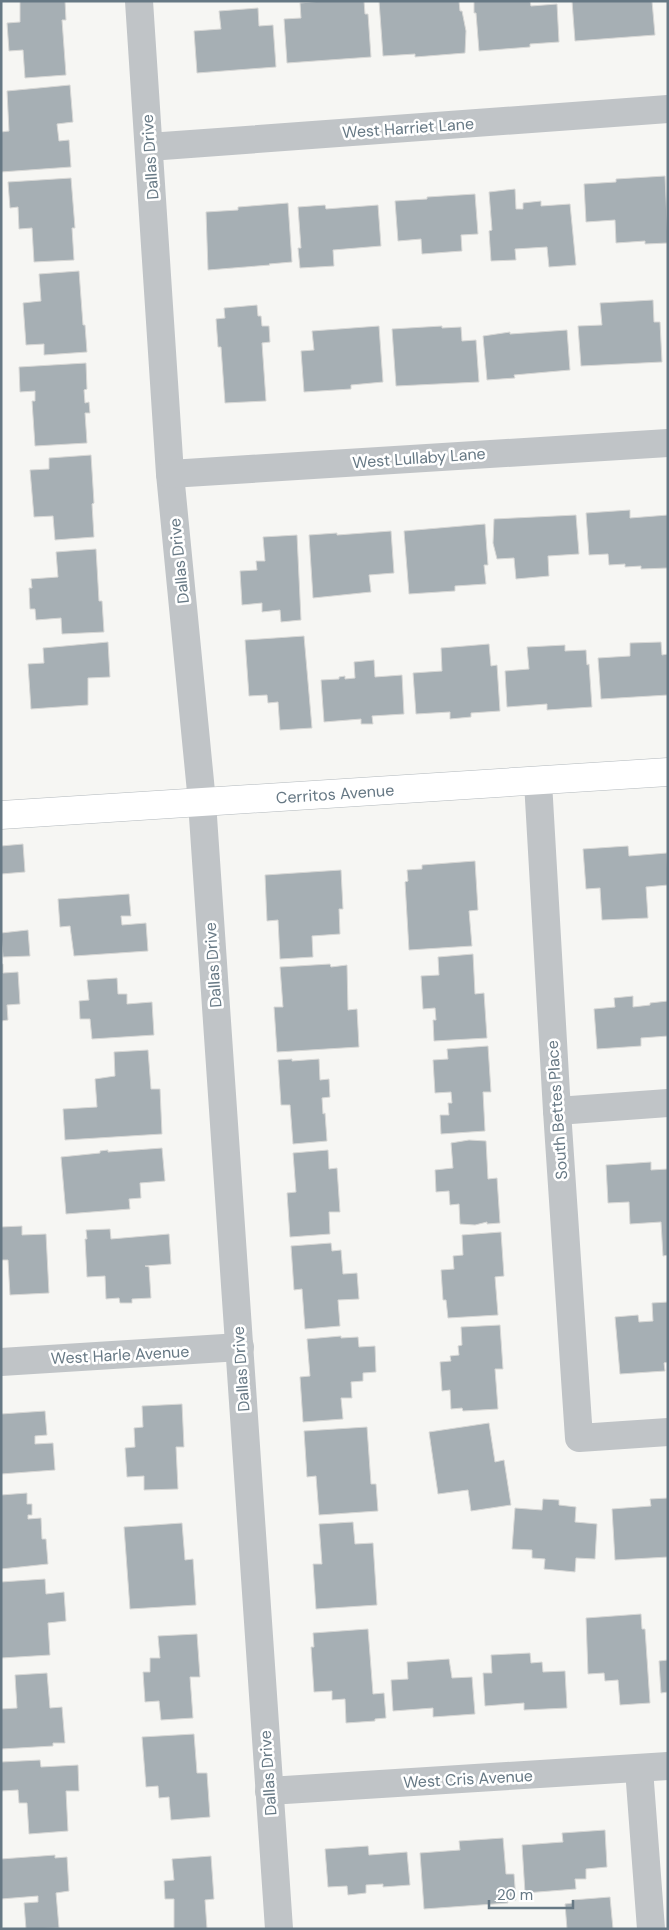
<svg xmlns="http://www.w3.org/2000/svg" width="669" height="1930" viewBox="0 0 669 1930" font-family="'DM Sans',sans-serif">
<style>
.building{fill:#a6afb4;stroke:#d8d8d6}
.lines{fill:none;stroke-linecap:round;stroke-linejoin:round}
.secondary-casing{stroke:#b2b8bc;stroke-width:29}
.street{stroke:#c0c4c7;stroke-width:28}
.secondary{stroke:#fff;stroke-width:28}
.labels{text-anchor:middle;dominant-baseline:central;stroke-width:5;stroke-linejoin:round;paint-order:stroke}
.street-label{font-size:16px;fill:#667884;stroke:#fff}
</style>
<rect width="100%" height="100%" fill="#f6f6f3"/>
<g class="building">
<polygon points="20,1 65,1 66,20 62,20 66,75 25,78 23,50 9,51 7,23 20,22"/>
<polygon points="322,1 364,1 365,14 368,14 371,57 287,63 284,19 301,18 300,3"/>
<polygon points="379,1 459,1 460,11 462,11 466,31 465,53 415,57 415,54 383,56"/>
<polygon points="474,1 530,1 531,6 557,4 559,42 530,44 530,47 479,51 476,13 474,13"/>
<polygon points="572,1 652,1 655,35 575,41"/>
<polygon points="258,8 259,26 273,25 276,67 197,73 194,31 221,29 219,11"/>
<polygon points="70,85 73,122 57,124 59,141 69,140 71,167 1,172 1,132 9,131 7,91"/>
<polygon points="665,176 668,243 645,244 645,241 616,243 615,220 586,222 584,184 616,182 616,179"/>
<polygon points="71,178 75,228 72,228 74,260 34,262 32,228 19,229 18,207 10,208 8,182"/>
<polygon points="515,189 516,209 523,209 523,203 541,201 541,206 570,204 576,265 549,267 547,247 515,249 516,260 491,261 489,231 492,230 489,192"/>
<polygon points="475,194 478,234 461,235 462,251 422,254 421,239 398,241 395,201 427,199 427,197"/>
<polygon points="288,203 292,262 269,264 270,265 208,270 206,212 238,210 238,207"/>
<polygon points="325,205 326,209 378,205 381,246 333,250 334,266 300,268 298,248 301,248 298,207"/>
<polygon points="79,271 83,325 85,325 87,352 44,355 44,344 26,345 23,303 41,301 39,274"/>
<polygon points="653,300 654,322 660,322 662,362 581,366 578,326 602,325 600,303"/>
<polygon points="257,305 258,316 261,316 262,326 269,326 270,342 262,343 266,401 225,403 221,347 218,347 216,319 225,318 224,308"/>
<polygon points="379,326 383,382 351,385 351,389 304,392 301,351 314,350 312,331"/>
<polygon points="442,326 442,328 461,327 462,341 476,340 479,382 396,386 392,329"/>
<polygon points="567,330 570,370 514,375 515,378 487,380 483,336 510,332 510,334"/>
<polygon points="86,363 87,389 84,390 85,403 89,402 90,413 85,413 87,443 35,446 32,401 35,401 35,391 20,392 19,367"/>
<polygon points="91,455 94,503 92,504 94,537 55,540 53,516 34,517 30,470 49,469 49,458"/>
<polygon points="630,510 630,518 668,515 668,568 641,569 641,566 625,567 625,564 609,565 608,554 589,555 586,513"/>
<polygon points="576,515 579,554 548,556 549,576 516,579 514,558 497,559 493,543 494,519"/>
<polygon points="485,524 488,565 484,565 486,584 455,586 455,591 409,594 404,531"/>
<polygon points="391,531 394,573 369,575 371,592 313,598 309,535 337,533 337,535"/>
<polygon points="297,535 301,620 281,622 280,610 262,612 262,603 242,605 240,571 257,570 256,561 265,561 263,537"/>
<polygon points="96,549 99,601 102,601 104,632 62,634 61,618 36,620 35,609 30,609 29,588 32,588 31,579 58,577 56,552"/>
<polygon points="304,636 312,728 280,730 278,702 268,703 267,695 249,696 245,640"/>
<polygon points="108,642 110,677 88,678 88,705 31,709 28,664 44,663 43,648"/>
<polygon points="661,642 662,655 668,654 668,695 601,699 598,658 630,656 630,643"/>
<polygon points="489,644 491,666 497,665 500,711 471,713 471,717 450,719 450,712 416,714 413,673 442,671 441,648"/>
<polygon points="565,645 565,651 586,650 587,665 589,664 592,707 547,710 547,704 507,707 505,671 529,669 527,647"/>
<polygon points="374,660 375,677 402,675 404,714 372,716 373,724 361,724 361,719 324,722 321,680 339,679 339,677 345,676 345,679 355,678 354,662"/>
<polygon points="23,844 25,872 1,874 1,846"/>
<polygon points="628,846 629,856 667,853 668,885 646,887 648,918 602,920 600,888 586,889 583,849"/>
<polygon points="475,861 478,910 469,911 472,946 409,950 405,882 408,881 407,870 422,869 422,865"/>
<polygon points="341,870 343,909 339,909 340,934 312,936 313,957 280,959 278,920 267,921 265,875"/>
<polygon points="129,894 131,916 121,916 122,925 146,923 148,951 74,956 70,926 60,927 58,899"/>
<polygon points="28,930 30,956 3,957 1,933"/>
<polygon points="473,954 475,994 484,993 487,1038 434,1041 433,1020 436,1020 435,1008 423,1009 421,976 439,975 438,957"/>
<polygon points="1,964 3,964 3,973 18,972 20,1004 7,1005 8,1020 1,1021"/>
<polygon points="330,964 331,967 347,965 348,1010 357,1009 359,1047 277,1052 274,1007 283,1007 280,967"/>
<polygon points="117,978 118,994 127,994 127,1004 152,1002 154,1035 92,1039 90,1019 80,1019 79,1001 89,1000 87,980"/>
<polygon points="633,996 633,1007 650,1005 650,1003 668,1001 668,1036 641,1038 641,1046 597,1049 594,1009 615,1007 614,998"/>
<polygon points="488,1046 491,1092 483,1092 485,1131 441,1134 440,1115 449,1115 448,1103 452,1103 451,1092 435,1093 433,1060 448,1059 447,1049"/>
<polygon points="148,1050 151,1089 160,1089 162,1134 65,1140 63,1109 97,1107 95,1079 115,1076 114,1052"/>
<polygon points="292,1059 292,1061 319,1059 320,1080 329,1079 330,1097 322,1098 323,1114 325,1113 327,1141 293,1144 290,1105 281,1105 278,1060"/>
<polygon points="469,1140 486,1141 488,1179 497,1178 500,1223 487,1224 487,1222 475,1225 460,1224 459,1204 450,1205 449,1191 436,1192 435,1170 453,1168 451,1143"/>
<polygon points="162,1148 165,1181 140,1183 141,1198 129,1199 130,1209 66,1214 61,1157 100,1153 100,1151 108,1150 108,1152"/>
<polygon points="328,1150 329,1169 337,1168 340,1212 329,1212 330,1234 290,1237 287,1193 296,1192 293,1153"/>
<polygon points="651,1162 651,1170 668,1169 668,1255 663,1256 661,1222 630,1224 629,1202 608,1203 606,1165"/>
<polygon points="22,1226 22,1235 46,1234 49,1293 10,1295 8,1260 1,1260 1,1273 1,1227"/>
<polygon points="110,1229 111,1239 169,1234 171,1264 145,1266 149,1267 151,1298 132,1299 132,1303 120,1303 119,1298 106,1299 105,1276 87,1277 85,1239 87,1239 86,1230"/>
<polygon points="501,1232 504,1276 495,1277 498,1315 448,1318 446,1300 443,1300 441,1270 454,1269 453,1256 463,1255 462,1235"/>
<polygon points="331,1243 332,1251 341,1250 343,1274 357,1273 359,1299 338,1300 340,1326 305,1329 302,1289 294,1290 291,1246"/>
<polygon points="668,1302 668,1362 664,1363 665,1371 620,1374 615,1317 638,1315 639,1322 653,1321 652,1303"/>
<polygon points="500,1325 503,1369 495,1369 498,1409 463,1411 462,1408 451,1409 450,1390 442,1391 440,1362 451,1361 450,1356 459,1355 458,1346 462,1345 461,1327"/>
<polygon points="341,1336 341,1338 358,1337 359,1347 375,1346 376,1372 363,1373 363,1381 351,1382 352,1398 341,1398 343,1419 303,1422 300,1377 310,1376 307,1339"/>
<polygon points="182,1404 184,1447 176,1447 178,1489 144,1490 144,1476 127,1477 125,1448 135,1447 134,1428 143,1427 142,1406"/>
<polygon points="45,1411 47,1435 35,1436 35,1444 53,1443 55,1470 1,1474 1,1414"/>
<polygon points="489,1423 495,1462 504,1460 511,1505 471,1511 468,1490 438,1494 429,1432"/>
<polygon points="367,1427 371,1484 376,1484 378,1511 319,1515 316,1476 307,1477 304,1431"/>
<polygon points="27,1493 27,1504 32,1504 32,1515 28,1515 28,1519 41,1518 42,1539 46,1539 48,1564 1,1569 1,1495"/>
<polygon points="668,1498 668,1557 615,1560 612,1509 651,1506 650,1499"/>
<polygon points="543,1499 559,1500 559,1505 576,1507 575,1522 597,1524 595,1559 576,1558 575,1572 544,1569 545,1559 532,1558 532,1550 512,1549 515,1508 542,1510"/>
<polygon points="353,1522 355,1544 373,1543 377,1605 316,1609 313,1564 322,1564 319,1524"/>
<polygon points="182,1523 185,1560 193,1559 196,1605 130,1609 124,1527"/>
<polygon points="45,1579 46,1594 64,1592 66,1621 48,1623 50,1655 1,1658 1,1582"/>
<polygon points="641,1614 642,1629 645,1629 650,1703 620,1705 618,1680 605,1681 604,1673 588,1674 586,1618"/>
<polygon points="368,1629 373,1694 384,1693 386,1718 375,1719 375,1721 346,1723 345,1699 332,1700 332,1691 314,1692 311,1647 314,1647 313,1633"/>
<polygon points="197,1634 200,1677 190,1677 193,1718 161,1720 159,1701 145,1702 143,1672 150,1672 150,1658 160,1658 158,1636"/>
<polygon points="530,1653 531,1663 542,1662 543,1672 565,1671 567,1708 524,1710 524,1703 485,1706 483,1673 492,1673 491,1655"/>
<polygon points="449,1659 452,1678 472,1677 475,1714 433,1717 433,1708 393,1711 391,1680 408,1679 407,1662"/>
<polygon points="668,1660 668,1692 661,1693 659,1661"/>
<polygon points="47,1673 50,1708 62,1707 65,1743 53,1743 53,1746 1,1749 1,1709 17,1708 15,1675"/>
<polygon points="194,1734 197,1773 207,1773 210,1817 171,1820 169,1797 159,1798 158,1786 146,1787 142,1737"/>
<polygon points="40,1760 41,1767 78,1765 79,1791 66,1791 68,1831 29,1834 27,1803 19,1803 18,1790 1,1791 1,1762"/>
<polygon points="605,1830 607,1867 586,1869 586,1879 575,1879 576,1889 525,1893 522,1845 563,1842 562,1833"/>
<polygon points="503,1838 506,1874 514,1874 516,1900 507,1900 508,1903 424,1909 420,1853 460,1850 459,1841"/>
<polygon points="368,1846 369,1855 407,1852 410,1885 383,1887 383,1884 366,1885 366,1893 348,1895 347,1886 328,1887 325,1849"/>
<polygon points="55,1855 55,1858 67,1857 69,1891 56,1893 59,1928 26,1929 24,1903 38,1902 38,1896 1,1899 1,1859"/>
<polygon points="211,1856 214,1899 205,1900 207,1929 174,1929 174,1899 165,1899 164,1881 174,1880 172,1859"/>
<polygon points="610,1897 613,1929 567,1929 565,1904 573,1903 572,1900"/>
</g>
<g class="lines">
<g class="secondary-casing">
<polyline id="secondary" points="1,815 668,772"/>
</g>
<g class="street">
<polyline points="139,1 170,474 202,802 279,1929"/>
<polyline points="149,147 668,109"/>
<polyline points="170,474 668,443"/>
<polyline points="538,782 557,1111 579,1438 668,1432"/>
<polyline points="557,1111 668,1103"/>
<polyline points="1,1362 240,1347"/>
<polyline points="639,1769 651,1929"/>
<polyline points="269,1791 668,1766"/>
</g>
<use href="#secondary" class="secondary"/>
</g>
<g class="labels">
<g class="street-label">
<text transform="translate(408 128) rotate(-4)">West Harriet Lane</text>
<text transform="translate(150 157) rotate(-94)">Dallas Drive</text>
<text transform="translate(419 458) rotate(-4)">West Lullaby Lane</text>
<text transform="translate(179 561) rotate(-96)">Dallas Drive</text>
<text transform="translate(335 794) rotate(-4)">Cerritos Avenue</text>
<text transform="translate(213 965) rotate(-94)">Dallas Drive</text>
<text transform="translate(557 1110) rotate(-94)">South Bettes Place</text>
<text transform="translate(120 1355) rotate(-3)">West Harle Avenue</text>
<text transform="translate(241 1369) rotate(-94)">Dallas Drive</text>
<text transform="translate(268 1773) rotate(-94)">Dallas Drive</text>
<text transform="translate(468 1779) rotate(-3)">West Cris Avenue</text>
</g>
</g>
<rect width="669" height="1930" fill="none" stroke="#667884" stroke-width="5"/>
<path d="M489 1900v8h84v-8" fill="none" stroke="#667884" stroke-width="2.5"/>
<text x="497" y="1900" font-size="15" fill="#667884" stroke="#ffffff" stroke-width="4" paint-order="stroke">20 m</text>
</svg>
